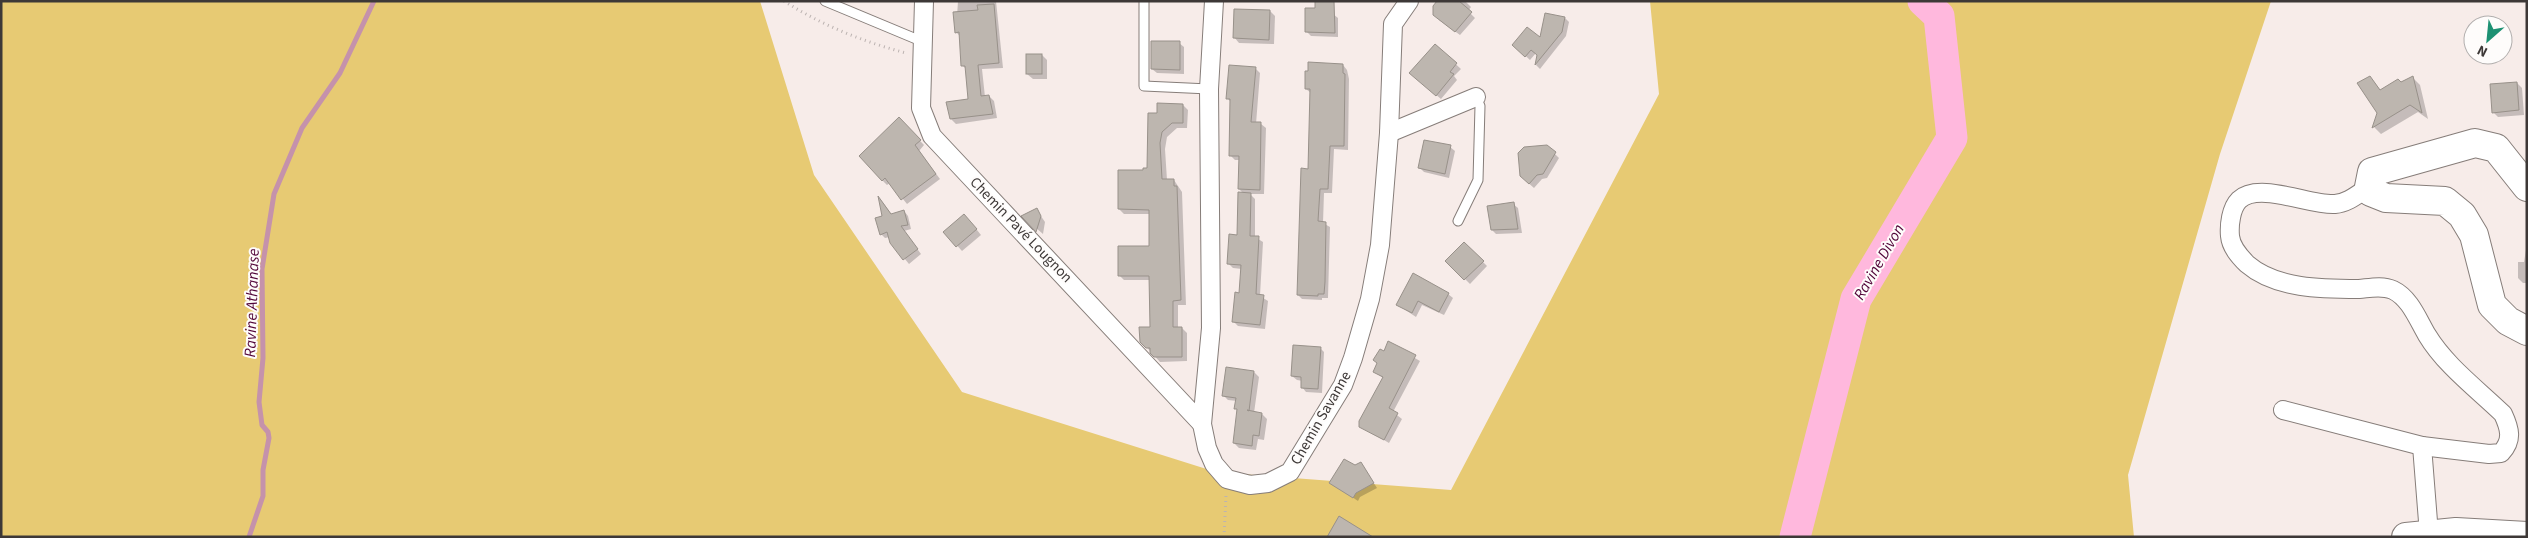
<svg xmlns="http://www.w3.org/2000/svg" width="2528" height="538" viewBox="0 0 2528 538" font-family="'Source Sans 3',sans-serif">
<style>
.green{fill:#e7ca73}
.shadow{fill:#0003}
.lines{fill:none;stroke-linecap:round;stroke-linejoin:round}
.stream{stroke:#c592ab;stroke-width:5}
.river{stroke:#ffb8dd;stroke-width:31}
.building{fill:#bdb6af;stroke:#98918a}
.lane-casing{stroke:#867d79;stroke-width:11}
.street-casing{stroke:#867d79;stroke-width:20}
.primary-casing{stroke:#867d79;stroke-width:30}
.path{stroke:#bcb3b1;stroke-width:3;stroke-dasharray:1 4;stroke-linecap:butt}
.lane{stroke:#fff;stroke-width:9}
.street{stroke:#fff;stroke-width:18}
.primary{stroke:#fff;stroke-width:28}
.labels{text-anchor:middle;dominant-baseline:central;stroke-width:4;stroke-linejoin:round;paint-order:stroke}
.street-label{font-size:15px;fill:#3d3837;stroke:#fefcfb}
.water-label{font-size:16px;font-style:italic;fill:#510438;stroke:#fefcfb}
</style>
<rect width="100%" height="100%" fill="#f7ece9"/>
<polygon class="green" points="1,1 760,1 814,175 962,392 1216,472 1451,490 1659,94 1650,1 2271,1 2220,154 2128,475 2134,537 1,537"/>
<g class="shadow">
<polygon points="958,1 996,1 1003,68 982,69 985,97 989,96 994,101 997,118 956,124 951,119 969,100 966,69 962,65 961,37 956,32"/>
<polygon points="1438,1 1465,1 1471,7 1468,11 1475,18 1460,35 1439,20"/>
<polygon points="1270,11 1275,16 1274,44 1239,43 1234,37"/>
<polygon points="1333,14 1338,18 1338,37 1311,36 1306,31"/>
<polygon points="1565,18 1569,22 1566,36 1540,69 1536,65 1538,55 1536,53 1530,60 1518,49 1541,40"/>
<polygon points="1179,43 1184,47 1184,74 1157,73 1152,69"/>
<polygon points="1435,45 1461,69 1454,76 1457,80 1441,99 1415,77"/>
<polygon points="1042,55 1047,60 1047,79 1033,79 1027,74"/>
<polygon points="1343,65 1347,70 1349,79 1348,150 1334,149 1332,193 1324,193 1323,223 1330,227 1328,298 1322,298 1322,300 1302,299 1298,295 1309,170 1311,93 1306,89"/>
<polygon points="1255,68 1260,73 1256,124 1261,124 1266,128 1264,194 1250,194 1255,199 1255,237 1263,242 1260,296 1268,301 1265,329 1238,326 1233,321 1240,294 1242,269 1233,268 1228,263 1238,236 1244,194 1239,189 1240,160 1235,160 1230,155 1232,103 1227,98"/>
<polygon points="2370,77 2381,91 2412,77 2420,85 2428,119 2418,112 2381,134 2374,127 2378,113"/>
<polygon points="2517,83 2522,88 2524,115 2498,117 2493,112"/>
<polygon points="1183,105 1188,110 1187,128 1177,128 1167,137 1165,149 1167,180 1174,180 1182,192 1186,305 1178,305 1178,328 1182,328 1187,333 1187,361 1160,362 1141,341 1151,328 1151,280 1124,280 1119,275 1150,248 1150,214 1124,214 1119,209 1144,171 1148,169 1158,114"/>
<polygon points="899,119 924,145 919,151 940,179 907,204 890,183 887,185 882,180"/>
<polygon points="1547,146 1559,158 1547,178 1542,179 1534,188 1526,181"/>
<polygon points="1450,147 1455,151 1449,178 1424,172 1420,168"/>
<polygon points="881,200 892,215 904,211 908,216 911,229 904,231 921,254 909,264 891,242 890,237 885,238 881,234 884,217"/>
<polygon points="1513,204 1518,208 1522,233 1496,234 1492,230"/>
<polygon points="1036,209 1045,222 1043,234 1028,221"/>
<polygon points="969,220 981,235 962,251 945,232"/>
<polygon points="1464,243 1487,266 1470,284 1447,261"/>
<polygon points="2527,244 2527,283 2523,283 2518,278 2518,262 2524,262"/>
<polygon points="1448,294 1453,298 1444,315 1422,305 1416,317 1398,305"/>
<polygon points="1389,343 1420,361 1393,412 1402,419 1389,443 1360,426 1383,378 1375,372"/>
<polygon points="1320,348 1324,352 1322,393 1306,392 1302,387 1303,381 1297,380 1292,376"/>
<polygon points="1254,372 1259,377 1254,413 1262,414 1267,419 1264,440 1258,439 1256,450 1239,448 1234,443 1238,411 1236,408 1237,401 1228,400 1223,395"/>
<polygon points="1361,463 1377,488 1360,497 1358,501 1331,483"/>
</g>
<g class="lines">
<polyline class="stream" points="249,537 263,496 263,470 269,438 268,432 262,425 259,402 263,358 262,269 274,194 302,128 340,73 374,1"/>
<polyline class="river" points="1795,537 1856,299 1952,138 1939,16 1923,1"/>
</g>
<g class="building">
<polygon points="1315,1 1334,1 1335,33 1305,32 1305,8 1315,8"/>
<polygon points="1437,1 1459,1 1472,12 1455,32 1433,15 1433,6"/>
<polygon points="994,4 999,63 978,65 981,96 989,95 993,114 950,119 946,102 968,99 965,66 961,66 959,32 955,33 953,12 978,10 977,5"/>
<polygon points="1234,9 1270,10 1269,40 1233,38"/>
<polygon points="1545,13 1565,17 1562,32 1535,65 1537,55 1531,50 1525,57 1512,45 1527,27 1540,37"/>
<polygon points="1151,41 1180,41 1180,70 1151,69"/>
<polygon points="1435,44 1457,63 1450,72 1454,74 1436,96 1409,73"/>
<rect x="1026" y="54" width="16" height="20"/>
<polygon points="1308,62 1343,64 1343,73 1345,74 1344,146 1330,146 1328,189 1320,189 1318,221 1326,222 1325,282 1324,294 1318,294 1318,296 1297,295 1301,168 1308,169 1310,89 1305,89 1305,71 1308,71"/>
<polygon points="1229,65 1256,67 1251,122 1261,122 1260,190 1238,189 1239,156 1229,156 1230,99 1226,99"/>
<polygon points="2370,76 2380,90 2398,79 2401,82 2413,76 2422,113 2410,105 2372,128 2377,113 2357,83"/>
<polygon points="2517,82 2519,110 2492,113 2490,84"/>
<polygon points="1157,103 1183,104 1183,123 1172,123 1162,132 1160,143 1162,179 1174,179 1174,186 1177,186 1181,300 1173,301 1173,327 1182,327 1182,357 1154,357 1150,353 1150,348 1146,348 1140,342 1139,327 1150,327 1149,276 1118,276 1118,246 1149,246 1149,210 1118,209 1118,170 1143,170 1143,168 1147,168 1148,113 1157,113"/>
<polygon points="899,117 921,140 915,145 936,174 901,200 885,178 882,181 859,156"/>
<polygon points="1424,140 1451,145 1445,174 1418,168"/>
<polygon points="1547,145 1556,152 1543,174 1537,175 1529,184 1520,176 1518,153 1524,147"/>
<polygon points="1238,192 1251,193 1250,236 1259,236 1256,294 1264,295 1260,325 1232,322 1235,292 1239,293 1241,265 1227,264 1229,234 1237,235"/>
<polygon points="878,196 891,214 904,210 908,225 901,226 918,249 903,260 890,243 887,232 880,235 875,218 882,216"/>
<polygon points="1514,202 1518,229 1491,230 1487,206"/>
<polygon points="1037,208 1041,216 1036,232 1021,216"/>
<polygon points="964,214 977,229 956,247 943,232"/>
<polygon points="1464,242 1484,261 1464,280 1445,261"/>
<polygon points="1413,273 1449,293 1439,312 1418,301 1412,313 1396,305"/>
<polygon points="1388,341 1416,355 1389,408 1398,413 1384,440 1359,427 1359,421 1383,377 1373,372 1377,363 1373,360 1380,349 1384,351"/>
<polygon points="1293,345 1321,347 1318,389 1301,388 1301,377 1291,376"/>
<polygon points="1226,367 1254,371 1249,411 1247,410 1262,413 1259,436 1253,435 1252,446 1233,443 1237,409 1234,409 1236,398 1222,396"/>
<polygon points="1344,459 1355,465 1361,462 1374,483 1356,493 1353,498 1329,483"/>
<polygon points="1339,516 1373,537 1327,537"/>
</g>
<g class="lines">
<g class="lane-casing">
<g id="lane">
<polyline points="825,1 921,41"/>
<polyline points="1144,1 1144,86 1209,89"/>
<polyline points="1458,221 1478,180 1480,106 1476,97"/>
</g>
</g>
<g class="street-casing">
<g id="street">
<polyline points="924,1 921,108 932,136 1202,424"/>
<polyline points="1214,1 1209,89 1211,328 1202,424 1207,448 1214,464 1227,479 1250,485 1268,483 1290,472 1343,385 1353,358 1370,299 1380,245 1389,133 1393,24 1409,1"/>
<polyline points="1389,133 1476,97"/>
<path d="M2283 410 2422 446 2489 454 2501 453C2513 440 2510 429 2503 414 2477 389 2445 365 2427 335 2418 320 2410 298 2393 290 2382 285 2370 288 2359 289 2322 289 2276 289 2247 264 2239 256 2231 247 2230 236 2229 225 2231 208 2239 200 2259 181 2311 206 2335 204 2348 203 2358 194 2369 187"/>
<polyline points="2422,446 2429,534"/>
</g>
</g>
<g class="primary-casing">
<g id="primary">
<polyline points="2527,187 2496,148 2475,143 2372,172 2369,187 2371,192 2386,198 2445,201 2462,215 2474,235 2492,305 2508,321 2527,331"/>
<polyline points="2406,537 2456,532 2527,536"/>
</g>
</g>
<g class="path">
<path d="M784 1C821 25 864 42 906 53"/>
<polyline points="1224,537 1226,495"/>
</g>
<use href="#lane" class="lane"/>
<use href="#street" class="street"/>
<use href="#primary" class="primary"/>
</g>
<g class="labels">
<g class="street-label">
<text transform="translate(1021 230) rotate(46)">Chemin Pavé Lougnon</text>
<text transform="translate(1321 418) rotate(-60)">Chemin Savanne</text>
</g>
<g class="water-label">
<text transform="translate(1879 262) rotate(-60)">Ravine Divon</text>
<text transform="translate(252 303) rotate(-88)">Ravine Athanase</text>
</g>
</g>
<rect width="2528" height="538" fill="none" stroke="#3d3837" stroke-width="5"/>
<g transform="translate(2488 40) rotate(207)"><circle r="24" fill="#fefcfb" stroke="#b1aead"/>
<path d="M0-4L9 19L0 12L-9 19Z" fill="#1e9173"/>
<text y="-8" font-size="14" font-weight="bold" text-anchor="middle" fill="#3d3837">N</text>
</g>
</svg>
